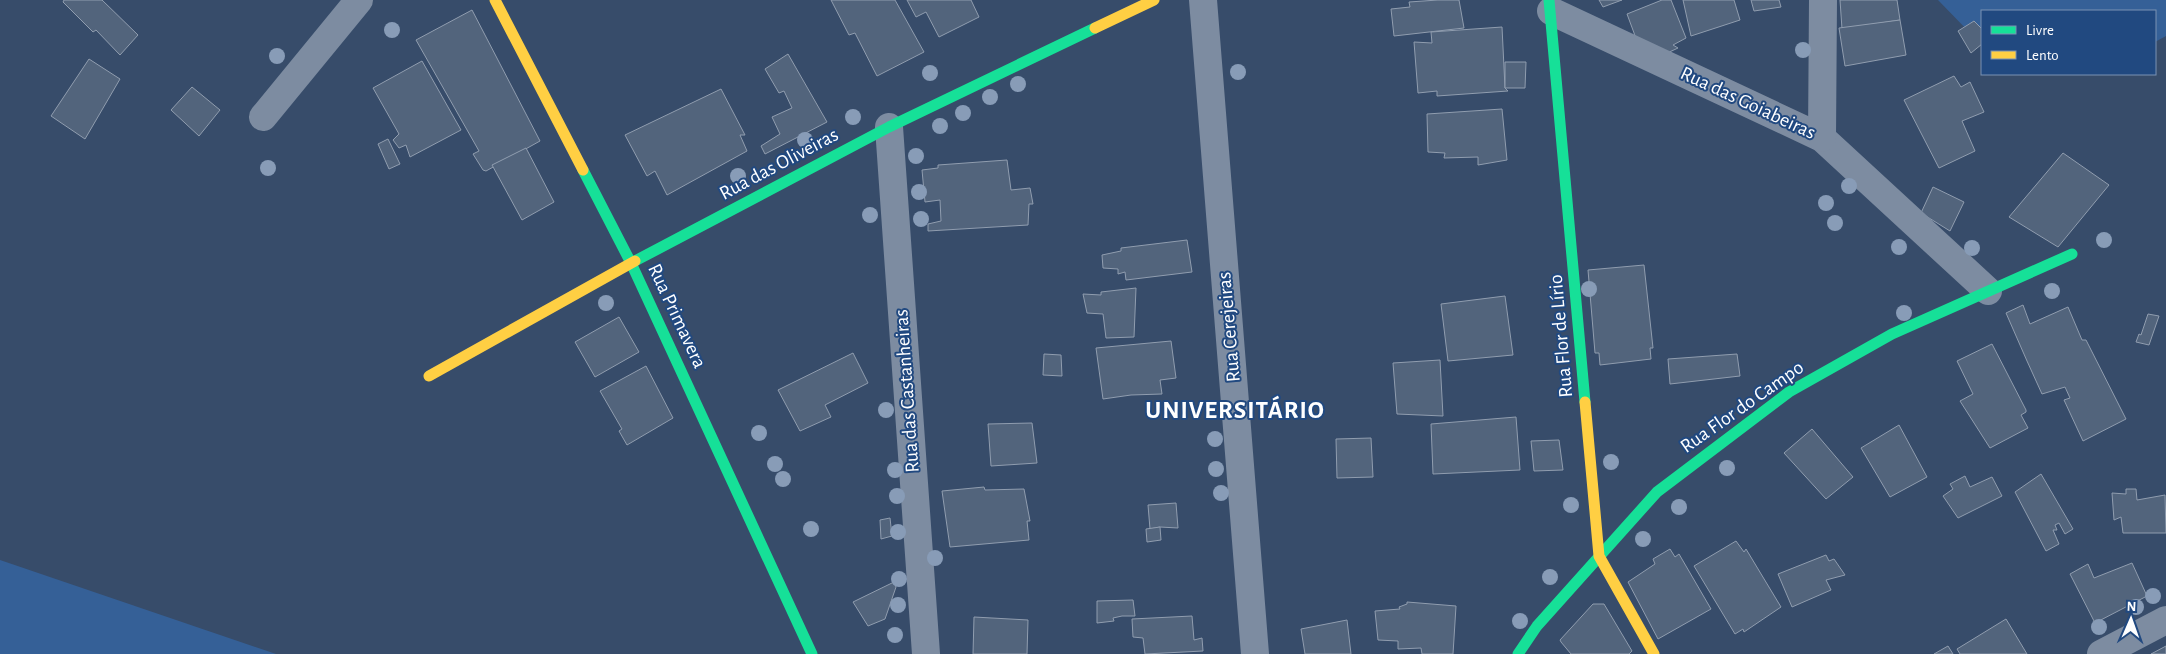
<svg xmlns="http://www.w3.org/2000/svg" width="2166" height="654" viewBox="0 0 2166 654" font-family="'Alegreya Sans',sans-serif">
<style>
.green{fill:#356097}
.building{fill:#52647c;stroke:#909daf}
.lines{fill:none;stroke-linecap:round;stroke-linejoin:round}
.street{stroke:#7d8ca1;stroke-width:28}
.fast{stroke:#16e098;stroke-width:11}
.slow{stroke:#ffcf43;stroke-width:11}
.tree{fill:#889cb7}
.labels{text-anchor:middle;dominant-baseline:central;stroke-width:4;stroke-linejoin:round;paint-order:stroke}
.street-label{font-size:20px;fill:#fff;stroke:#214980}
.district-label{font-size:25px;font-weight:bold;letter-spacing:1px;fill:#fff;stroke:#214980}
</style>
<rect width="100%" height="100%" fill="#374c6a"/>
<g class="green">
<polygon points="1938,0 2166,0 2166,36 2155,42 2155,11 1982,11 1982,40 1972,35"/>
<polygon points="0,560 276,654 0,654"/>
</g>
<g class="building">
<polygon points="64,0 102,0 138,35 120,55 96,30 93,32 63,2"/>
<polygon points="831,0 895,0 924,52 877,76 855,33 849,35"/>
<polygon points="907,0 971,0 979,17 939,37 926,12 916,17"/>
<polygon points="1438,0 1459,0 1464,28 1394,36 1391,9 1410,7 1409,2"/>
<polygon points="1599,0 1622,0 1603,7"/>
<polygon points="1662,0 1671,0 1686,38 1673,45 1678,48 1663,55 1637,41 1627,14"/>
<polygon points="1683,0 1734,0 1740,20 1691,36"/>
<polygon points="1751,0 1779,0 1781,7 1754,11"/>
<polygon points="1840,0 1897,0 1900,20 1842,29"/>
<polygon points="472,10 540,141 486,171 483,170 473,154 479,151 416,40"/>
<polygon points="1900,20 1906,55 1845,66 1839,28"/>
<polygon points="1974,21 1982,29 1982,44 1971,53 1958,31"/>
<polygon points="1502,27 1505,88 1508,91 1437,96 1437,91 1418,93 1414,42 1432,43 1431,32"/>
<polygon points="788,54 827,122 765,154 761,146 780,134 772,117 792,108 784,91 779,93 765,69"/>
<polygon points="89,59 120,79 85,139 51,116"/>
<polygon points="422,61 461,130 410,157 406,145 399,148 393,140 399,134 373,88"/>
<polygon points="1505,62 1526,62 1525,88 1505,88"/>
<polygon points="1954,76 1961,87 1970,82 1984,112 1962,121 1975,151 1939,168 1904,100"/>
<polygon points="192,87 220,110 199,136 171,110"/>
<polygon points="721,89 745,135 740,135 747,151 667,195 655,171 647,176 625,135"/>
<polygon points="1502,109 1507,160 1478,165 1478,157 1444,158 1445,153 1428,152 1427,114"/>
<polygon points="388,139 400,164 389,169 378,144"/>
<polygon points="526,148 554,202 522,220 492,165"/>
<polygon points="2063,153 2109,185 2058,247 2009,217"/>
<polygon points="1007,160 1011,190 1030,188 1033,204 1029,204 1028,225 928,231 928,224 941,221 940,200 925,202 922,170 938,168 938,165"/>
<polygon points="1933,187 1964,202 1950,231 1921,213"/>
<polygon points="1187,240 1192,272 1126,280 1125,272 1118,274 1118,269 1103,268 1102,255 1121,251 1121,248"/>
<polygon points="1644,265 1653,348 1650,348 1651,359 1600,365 1599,353 1595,353 1588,270"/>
<polygon points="1136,288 1134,337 1106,338 1103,314 1087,313 1083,294 1101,295 1101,292"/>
<polygon points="1505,296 1513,355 1448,361 1441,304"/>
<polygon points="2023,305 2030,324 2068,307 2082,340 2086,340 2126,419 2083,441 2064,400 2070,398 2065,387 2042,394 2027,361 2006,313"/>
<polygon points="2148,314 2159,316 2149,345 2136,342 2139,334 2141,335"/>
<polygon points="619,317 639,352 595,377 575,342"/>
<polygon points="1171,341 1176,378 1160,380 1162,394 1131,395 1103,399 1096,348"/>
<polygon points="1992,344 2026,410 2026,412 2021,415 2028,428 1990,448 1960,401 1973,394 1957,361"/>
<polygon points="853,353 868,383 825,405 831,417 800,431 778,390"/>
<polygon points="1044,354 1061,355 1062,376 1043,375"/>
<polygon points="1737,354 1740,376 1670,384 1668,359"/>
<polygon points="1440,360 1443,416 1397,414 1393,363"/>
<polygon points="646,366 673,418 627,445 619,431 622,429 600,391"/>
<polygon points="1516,417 1520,470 1433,474 1431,424"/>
<polygon points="1032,423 1037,463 991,466 988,424"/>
<polygon points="1899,425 1927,477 1890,497 1861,448"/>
<polygon points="1812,429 1853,477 1826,499 1784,453"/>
<polygon points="1371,438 1373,477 1337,478 1336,439"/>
<polygon points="1559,440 1563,470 1534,471 1531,441"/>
<polygon points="2041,474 2073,529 2065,534 2059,523 2055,525 2057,530 2053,530 2059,544 2046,551 2015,492"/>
<polygon points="1965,476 1970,487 1992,477 2002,496 1958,518 1943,496 1953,489 1950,484"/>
<polygon points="984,487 985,490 1024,489 1030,521 1027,521 1029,540 950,547 942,491"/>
<polygon points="2126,489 2136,489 2137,500 2165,495 2166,533 2123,533 2121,517 2114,520 2112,493 2126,494"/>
<polygon points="1176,503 1178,528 1160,527 1150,529 1148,505"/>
<polygon points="890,518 892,536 881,539 880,520"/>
<polygon points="1160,527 1161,540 1147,542 1146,529"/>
<polygon points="1736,541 1744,552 1746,549 1781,607 1744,632 1743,629 1735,634 1694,566"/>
<polygon points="1670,549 1675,557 1679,554 1711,609 1658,639 1628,582 1655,564 1653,559"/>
<polygon points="1826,555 1829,561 1834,559 1845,575 1826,580 1831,590 1792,607 1778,574"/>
<polygon points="2132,563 2147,596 2095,623 2070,574 2088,564 2094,578"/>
<polygon points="894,582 896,587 885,619 868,626 853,602"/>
<polygon points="1133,600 1135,616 1122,616 1113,618 1114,621 1097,623 1097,601"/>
<polygon points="1407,602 1456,606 1453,654 1422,654 1421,648 1398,649 1398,641 1378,640 1375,611 1400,609 1399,607 1407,604"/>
<polygon points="1593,604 1604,604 1632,651 1629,654 1571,654 1561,642 1560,640"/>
<polygon points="1192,616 1194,640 1202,638 1203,651 1145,654 1143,638 1133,637 1132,619"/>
<polygon points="974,617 1028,620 1027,654 973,654"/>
<polygon points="2006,619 2027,654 1960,654 1957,649"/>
<polygon points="1347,620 1351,654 1305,654 1301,629"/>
<polygon points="1948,646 1953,654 1934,654"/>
<polygon points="2166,646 2166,654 2151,654"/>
</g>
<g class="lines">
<g class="street">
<polyline points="1203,0 1255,654"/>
<polyline points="1551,11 1822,138 1988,291"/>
<polyline points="263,117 359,0"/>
<polyline points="889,127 926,654"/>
<polyline points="1822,138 1823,0"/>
<polyline points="2101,654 2166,620"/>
</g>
<g class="fast">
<polyline points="1549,0 1585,402"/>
<polyline points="583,170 631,263 812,654"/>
<polyline points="635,261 889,127 1095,28"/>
<polyline points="1518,654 1537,626 1657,492 1789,392 1892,334 2072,254"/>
</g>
<g class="slow">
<polyline points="495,0 583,170"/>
<polyline points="1095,28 1154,0"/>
<polyline points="429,376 635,261"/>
<polyline points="1585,402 1599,556 1654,654"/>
</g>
</g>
<g class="tree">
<circle cx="392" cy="30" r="8"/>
<circle cx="1803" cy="50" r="8"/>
<circle cx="277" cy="56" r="8"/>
<circle cx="1238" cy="72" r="8"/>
<circle cx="930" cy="73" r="8"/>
<circle cx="1018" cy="84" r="8"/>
<circle cx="990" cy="97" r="8"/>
<circle cx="963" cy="113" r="8"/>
<circle cx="853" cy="117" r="8"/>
<circle cx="940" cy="126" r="8"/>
<circle cx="805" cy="140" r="8"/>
<circle cx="916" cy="156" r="8"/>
<circle cx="268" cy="168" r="8"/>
<circle cx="738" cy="176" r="8"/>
<circle cx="1849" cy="186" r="8"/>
<circle cx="919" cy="192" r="8"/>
<circle cx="1826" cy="203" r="8"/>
<circle cx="870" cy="215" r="8"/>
<circle cx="921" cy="219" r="8"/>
<circle cx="1835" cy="223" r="8"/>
<circle cx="2104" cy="240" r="8"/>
<circle cx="1899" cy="247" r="8"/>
<circle cx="1972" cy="248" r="8"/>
<circle cx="1589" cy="289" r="8"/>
<circle cx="2052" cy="291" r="8"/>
<circle cx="606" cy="303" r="8"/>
<circle cx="1904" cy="313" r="8"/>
<circle cx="886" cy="410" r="8"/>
<circle cx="759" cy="433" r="8"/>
<circle cx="1215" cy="439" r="8"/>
<circle cx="1611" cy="462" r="8"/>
<circle cx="775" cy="464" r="8"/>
<circle cx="1727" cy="468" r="8"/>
<circle cx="1216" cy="469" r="8"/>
<circle cx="895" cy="470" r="8"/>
<circle cx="783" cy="479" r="8"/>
<circle cx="1221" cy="493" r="8"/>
<circle cx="897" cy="496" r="8"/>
<circle cx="1571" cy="505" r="8"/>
<circle cx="1679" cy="507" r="8"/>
<circle cx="811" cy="529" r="8"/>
<circle cx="898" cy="532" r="8"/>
<circle cx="1643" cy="539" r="8"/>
<circle cx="935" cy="558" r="8"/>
<circle cx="1550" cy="577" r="8"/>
<circle cx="899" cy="579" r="8"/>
<circle cx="2153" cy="596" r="8"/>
<circle cx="898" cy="605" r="8"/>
<circle cx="2136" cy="607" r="8"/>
<circle cx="1520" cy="621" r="8"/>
<circle cx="2099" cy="627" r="8"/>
<circle cx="895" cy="635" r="8"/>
</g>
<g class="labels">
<g class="street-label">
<text transform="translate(1748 103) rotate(25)">Rua das Goiabeiras</text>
<text transform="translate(779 164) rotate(-28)">Rua das Oliveiras</text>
<text transform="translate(677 316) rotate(65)">Rua Primavera</text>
<text transform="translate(1229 327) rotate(-95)">Rua Cerejeiras</text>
<text transform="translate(1561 336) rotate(-95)">Rua Flor de Lírio</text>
<text transform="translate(907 391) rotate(-94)">Rua das Castanheiras</text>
<text transform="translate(1742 407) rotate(-35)">Rua Flor do Campo</text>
</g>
<g class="district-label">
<text x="1235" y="410">UNIVERSITÁRIO</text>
</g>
</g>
<rect x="1981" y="10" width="175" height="65" fill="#214980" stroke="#7a92b3"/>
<rect x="1991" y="26" width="25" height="8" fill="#16e098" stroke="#7a92b3"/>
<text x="2026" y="35" font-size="15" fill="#ffffff">Livre</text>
<rect x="1991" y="51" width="25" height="8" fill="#ffcf43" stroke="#7a92b3"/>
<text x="2026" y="60" font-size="15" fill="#ffffff">Lento</text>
<g transform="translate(2131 619) rotate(2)" stroke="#214980" stroke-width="4" paint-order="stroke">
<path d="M0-4L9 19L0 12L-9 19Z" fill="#ffffff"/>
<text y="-8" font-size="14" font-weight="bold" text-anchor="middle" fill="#ffffff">N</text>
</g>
</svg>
